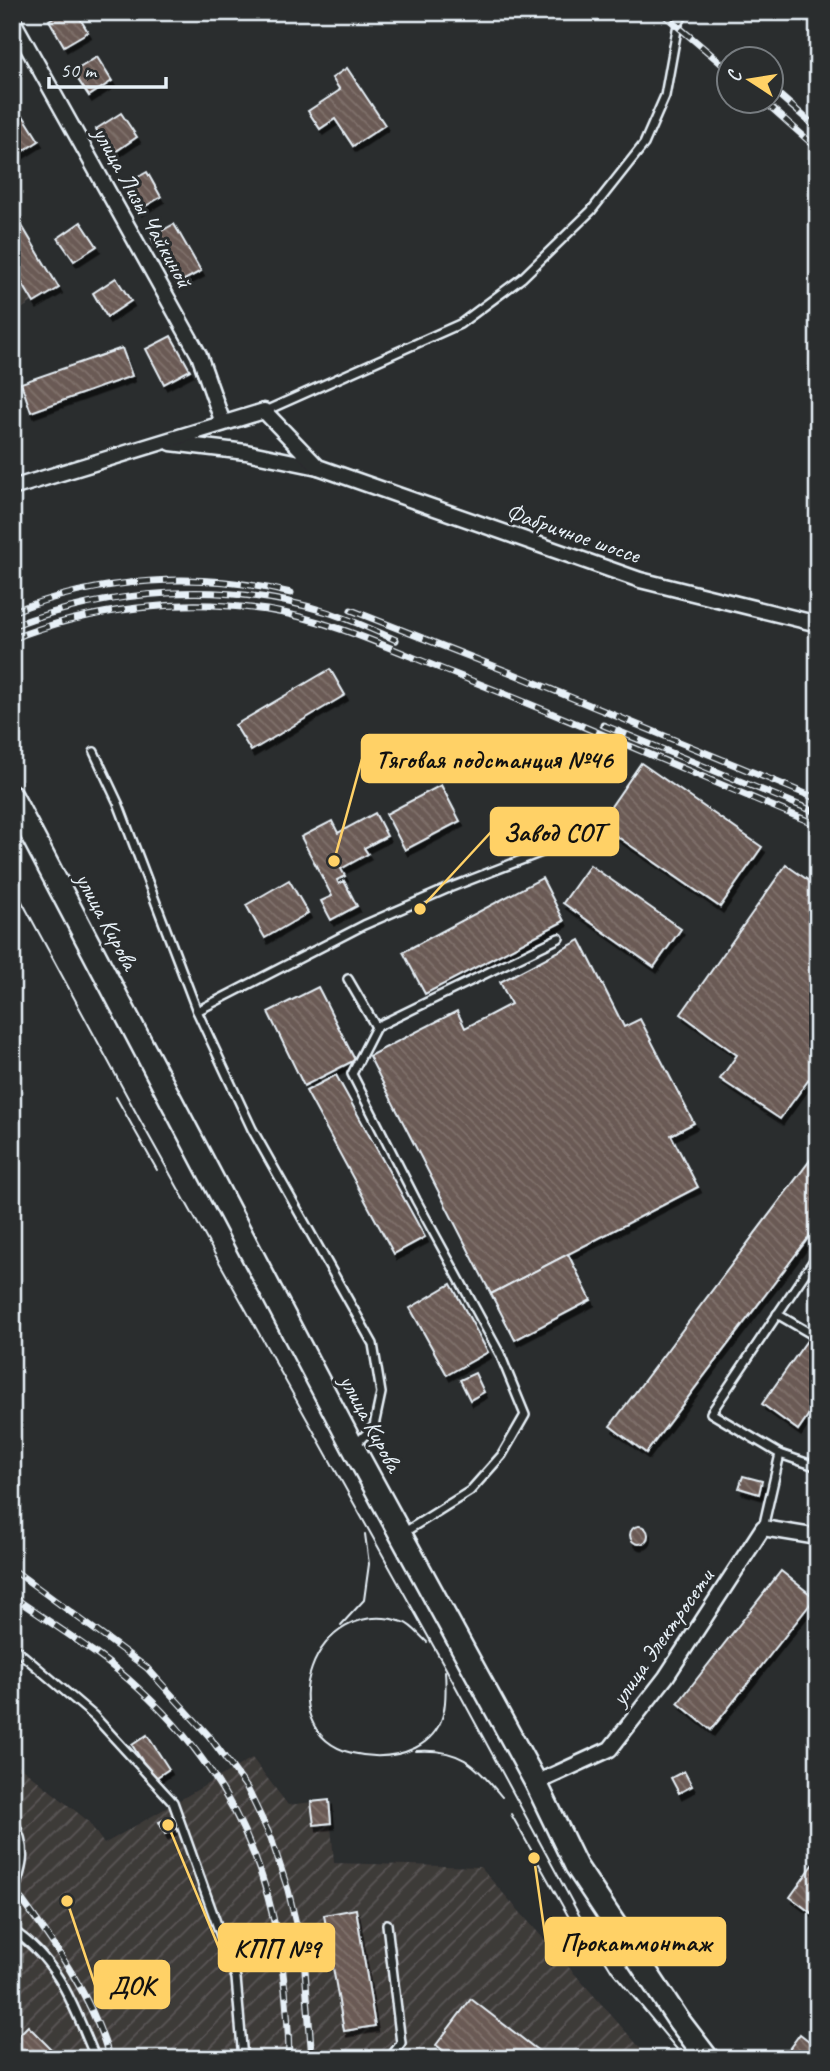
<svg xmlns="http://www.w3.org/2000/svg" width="830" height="2071" viewBox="0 0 830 2071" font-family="Caveat,sans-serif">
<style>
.industrial{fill:url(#industrial-furrows)}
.building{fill:url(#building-back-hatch);stroke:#e8f1f8;stroke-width:2;filter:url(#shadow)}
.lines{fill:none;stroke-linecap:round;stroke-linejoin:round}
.lane-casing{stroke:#e8f1f8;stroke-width:12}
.street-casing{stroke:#e8f1f8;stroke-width:19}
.secondary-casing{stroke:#e8f1f8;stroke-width:26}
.lane{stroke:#2a2d2e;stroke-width:7}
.street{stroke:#2a2d2e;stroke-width:14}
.secondary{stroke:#2a2d2e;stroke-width:21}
.tram{stroke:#e8f1f8;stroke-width:2}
.rail-casing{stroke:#e8f1f8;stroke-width:7}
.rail{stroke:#2a2d2e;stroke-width:4.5;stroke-dasharray:13;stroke-linecap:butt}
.labels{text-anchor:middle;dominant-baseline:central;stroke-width:6;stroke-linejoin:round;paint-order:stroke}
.street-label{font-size:24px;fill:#e8f1f8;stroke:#2a2d2e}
.leader{fill:none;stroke:#ffd166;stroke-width:2.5}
.callout-dot{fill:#ffd166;stroke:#2a2d2e;stroke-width:2.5}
.callout{fill:#ffd166;stroke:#ffd166;stroke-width:2.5}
.callout-label{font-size:26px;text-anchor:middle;font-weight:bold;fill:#111}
</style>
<defs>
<pattern id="industrial-furrows" width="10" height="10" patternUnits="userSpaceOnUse" patternTransform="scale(1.75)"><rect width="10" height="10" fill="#3e3a39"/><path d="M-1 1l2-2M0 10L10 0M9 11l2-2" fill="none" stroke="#5a5756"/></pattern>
<pattern id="building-back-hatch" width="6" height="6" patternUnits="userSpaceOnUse" patternTransform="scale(1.75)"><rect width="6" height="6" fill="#6b5a54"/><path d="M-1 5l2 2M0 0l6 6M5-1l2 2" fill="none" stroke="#80726d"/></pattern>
<filter id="shadow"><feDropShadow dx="3" dy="5.5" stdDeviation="0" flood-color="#0009"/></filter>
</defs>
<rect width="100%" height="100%" fill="#2a2d2e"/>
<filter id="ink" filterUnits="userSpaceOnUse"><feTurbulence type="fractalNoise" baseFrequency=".0143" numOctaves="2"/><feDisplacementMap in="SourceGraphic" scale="14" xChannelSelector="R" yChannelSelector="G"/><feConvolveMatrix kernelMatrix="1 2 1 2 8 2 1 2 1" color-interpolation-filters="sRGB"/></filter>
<g filter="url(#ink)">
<g class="industrial">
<polygon points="12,218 58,285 12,315"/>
<polygon points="252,1758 288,1805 329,1800 334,1863 480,1867 650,2059 12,2059 12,1760 88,1821 104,1844"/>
</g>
<g class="building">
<polygon points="63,12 76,12 88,32 64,46 49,20"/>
<polygon points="97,57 112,81 89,96 73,72"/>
<polygon points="347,68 385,125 353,146 335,119 320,129 308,111 340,90 332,78"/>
<polygon points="121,113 137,137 112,154 96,129"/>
<polygon points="24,117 39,141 15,156 12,151 12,125"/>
<polygon points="147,172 161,197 139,210 124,185"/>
<polygon points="12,209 59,288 34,303 12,266"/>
<polygon points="81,222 97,246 74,261 58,238"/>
<polygon points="174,224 201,271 177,284 151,237"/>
<polygon points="116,278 131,301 107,317 93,293"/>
<polygon points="171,336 190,370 164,384 146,349"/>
<polygon points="122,348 132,376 31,412 21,383"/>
<polygon points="330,669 345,695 251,751 235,725"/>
<polygon points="641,763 762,847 720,907 599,824"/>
<polygon points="441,785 460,821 405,850 386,814"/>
<polygon points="375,813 387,836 364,848 368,854 341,869 345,876 337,880 339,884 344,881 357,906 331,920 321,901 332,896 301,837 332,821 338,833"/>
<polygon points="590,865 681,929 654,967 563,903"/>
<polygon points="786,865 818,887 818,1067 780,1119 720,1079 737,1055 681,1014"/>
<polygon points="542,878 564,921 425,994 403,952"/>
<polygon points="289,880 308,913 265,938 246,905"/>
<polygon points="580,940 624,1027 640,1019 694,1123 671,1135 698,1187 491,1294 369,1056 457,1011 465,1028 511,1004 500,982"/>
<polygon points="318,987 355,1060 304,1086 268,1012"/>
<polygon points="336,1075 425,1237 394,1254 306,1091"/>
<polygon points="817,1151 818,1225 646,1453 610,1426"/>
<polygon points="568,1254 591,1300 515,1340 491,1294"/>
<polygon points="451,1284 488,1352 447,1375 410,1308"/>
<polygon points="808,1339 818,1346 818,1401 798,1430 762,1404"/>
<polygon points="475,1373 484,1392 470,1400 460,1380"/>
<polygon points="743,1476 762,1481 759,1494 739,1488"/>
<circle cx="639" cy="1535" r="9"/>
<polygon points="781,1571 815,1598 711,1730 678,1703"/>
<polygon points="147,1735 169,1769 154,1779 132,1745"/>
<polygon points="684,1771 692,1786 679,1793 671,1778"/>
<polygon points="329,1800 331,1823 314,1825 311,1802"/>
<polygon points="172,1816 177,1828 165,1834 159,1822"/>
<polygon points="818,1858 818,1918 790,1897"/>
<polygon points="356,1909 375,2026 344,2031 324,1915"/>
<polygon points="471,1999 549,2059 454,2059 436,2045"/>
<polygon points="28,2026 61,2059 12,2059 12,2042"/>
<polygon points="800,2034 818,2048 818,2059 793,2059 786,2053"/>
</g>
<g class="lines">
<g class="lane-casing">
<g id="lane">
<polyline points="265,411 460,324 522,278 591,211 644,144 665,96 678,24 685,12"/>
<polyline points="94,752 118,803 197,1011 252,1129 373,1344 381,1393 374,1426 356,1444"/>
<polyline points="348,979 376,1027"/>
<polyline points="197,1011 364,925 449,888 555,847"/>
<polyline points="777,1314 818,1338"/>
<polyline points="780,1454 818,1467"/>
<polyline points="763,1528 780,1454 711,1413 818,1254"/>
<polyline points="403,1533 470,1491 502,1455 525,1415 500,1354 416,1200 352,1074 376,1027 559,938"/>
<polyline points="12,1646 94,1716 173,1802 236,1978 243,2059"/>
<path d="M12 1818C28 1848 24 1865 12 1896"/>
<polyline points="387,1924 401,2043 389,2059"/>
<path d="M12 1930C60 1961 74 2008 96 2059"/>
</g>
</g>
<g class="street-casing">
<g id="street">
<polyline points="12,19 199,355 223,423"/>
<polyline points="171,443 246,452 318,467"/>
<polyline points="12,488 264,411 318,467 640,580 818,624"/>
<polyline points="536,1783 610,1749 666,1677 763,1528 818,1537"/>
</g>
</g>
<g class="secondary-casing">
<polyline id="secondary" points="12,797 353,1447 536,1783 576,1866 679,2021 708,2059"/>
</g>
<use href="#lane" class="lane"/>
<use href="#street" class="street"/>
<use href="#secondary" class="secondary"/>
<g class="tram">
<polyline points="12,883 140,1120 444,1665 590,1935 612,1971 685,2059"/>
<polyline points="116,1097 157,1170"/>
<polyline points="341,1625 364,1600 369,1564 365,1534"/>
<path d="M427 1642C420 1636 412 1625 403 1622 314 1592 266 1731 352 1753 373 1758 396 1757 415 1748 447 1732 447 1703 445 1671"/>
<path d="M416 1751C461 1748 474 1764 502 1797"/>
<polyline points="511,1814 576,1930"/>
</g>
<g class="rail-casing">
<g id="rail">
<polyline points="661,12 728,69"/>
<polyline points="770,87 818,129"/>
<polyline points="765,102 818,149"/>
<polyline points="351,610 509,672 818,799"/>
<path d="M12 612C99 577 200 571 291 593"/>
<path d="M12 626C110 589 225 580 327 612 350 619 373 630 396 640"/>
<path d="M12 639C91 607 183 598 267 610 331 620 391 649 452 673 575 721 695 775 818 825"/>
<polyline points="603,725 818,813"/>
<polyline points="12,1569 147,1668 209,1736 247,1788 271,1838 288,1890 304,1957 312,2059"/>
<path d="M12 1596C53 1625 100 1653 137 1687 249 1788 287 1911 289 2059"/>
<path d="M12 1892 22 1900C58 1949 93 1999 110 2059"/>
</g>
</g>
<use href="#rail" class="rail"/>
</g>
</g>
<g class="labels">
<g class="street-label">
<text transform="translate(143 207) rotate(61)">улица Лизы Чайкиной</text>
<text transform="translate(573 533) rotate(19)">Фабричное шоссе</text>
<text transform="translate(107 921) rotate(62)">улица Кирова</text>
<text transform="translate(371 1423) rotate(62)">улица Кирова</text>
<text transform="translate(662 1637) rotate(-55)">улица Электросети</text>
</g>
</g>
<path class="leader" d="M334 861L362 759M420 909L491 832M534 1858L546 1942M168 1825L219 1948M67 1901L95 1985"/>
<g class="callout-dot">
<circle cx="334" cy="861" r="7"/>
<circle cx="420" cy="909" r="7"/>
<circle cx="534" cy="1858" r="7"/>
<circle cx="168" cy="1825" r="7"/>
<circle cx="67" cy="1901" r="7"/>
</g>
<g class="callout">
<rect x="362" y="735" width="264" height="47" rx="7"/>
<rect x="491" y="808" width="127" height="47" rx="7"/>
<rect x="546" y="1918" width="179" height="47" rx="7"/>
<rect x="219" y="1924" width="115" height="47" rx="7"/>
<rect x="95" y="1961" width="74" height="47" rx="7"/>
</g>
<g class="callout-label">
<text x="494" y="768">Тяговая подстанция №46</text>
<text x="554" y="841">Завод СОТ</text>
<text x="636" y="1951">Прокатмонтаж</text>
<text x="277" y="1957">КПП №9</text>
<text x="132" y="1994">ДОК</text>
</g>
<rect width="830" height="2071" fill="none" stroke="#2a2d2e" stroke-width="42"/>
<rect x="21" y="21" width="788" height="2029" fill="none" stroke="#e8f1f8" stroke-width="2.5" filter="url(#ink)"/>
<g transform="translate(750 80) rotate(282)"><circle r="33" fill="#2a2d2e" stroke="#767b7f" stroke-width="2"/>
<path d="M0-5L12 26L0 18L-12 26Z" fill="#ffd166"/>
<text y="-10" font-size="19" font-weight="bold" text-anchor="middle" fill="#e8f1f8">С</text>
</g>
<path d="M49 77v10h117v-10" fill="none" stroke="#e8f1f8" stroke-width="3.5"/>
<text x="60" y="77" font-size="21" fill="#e8f1f8" stroke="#2a2d2e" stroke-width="5" paint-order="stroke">50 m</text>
</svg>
